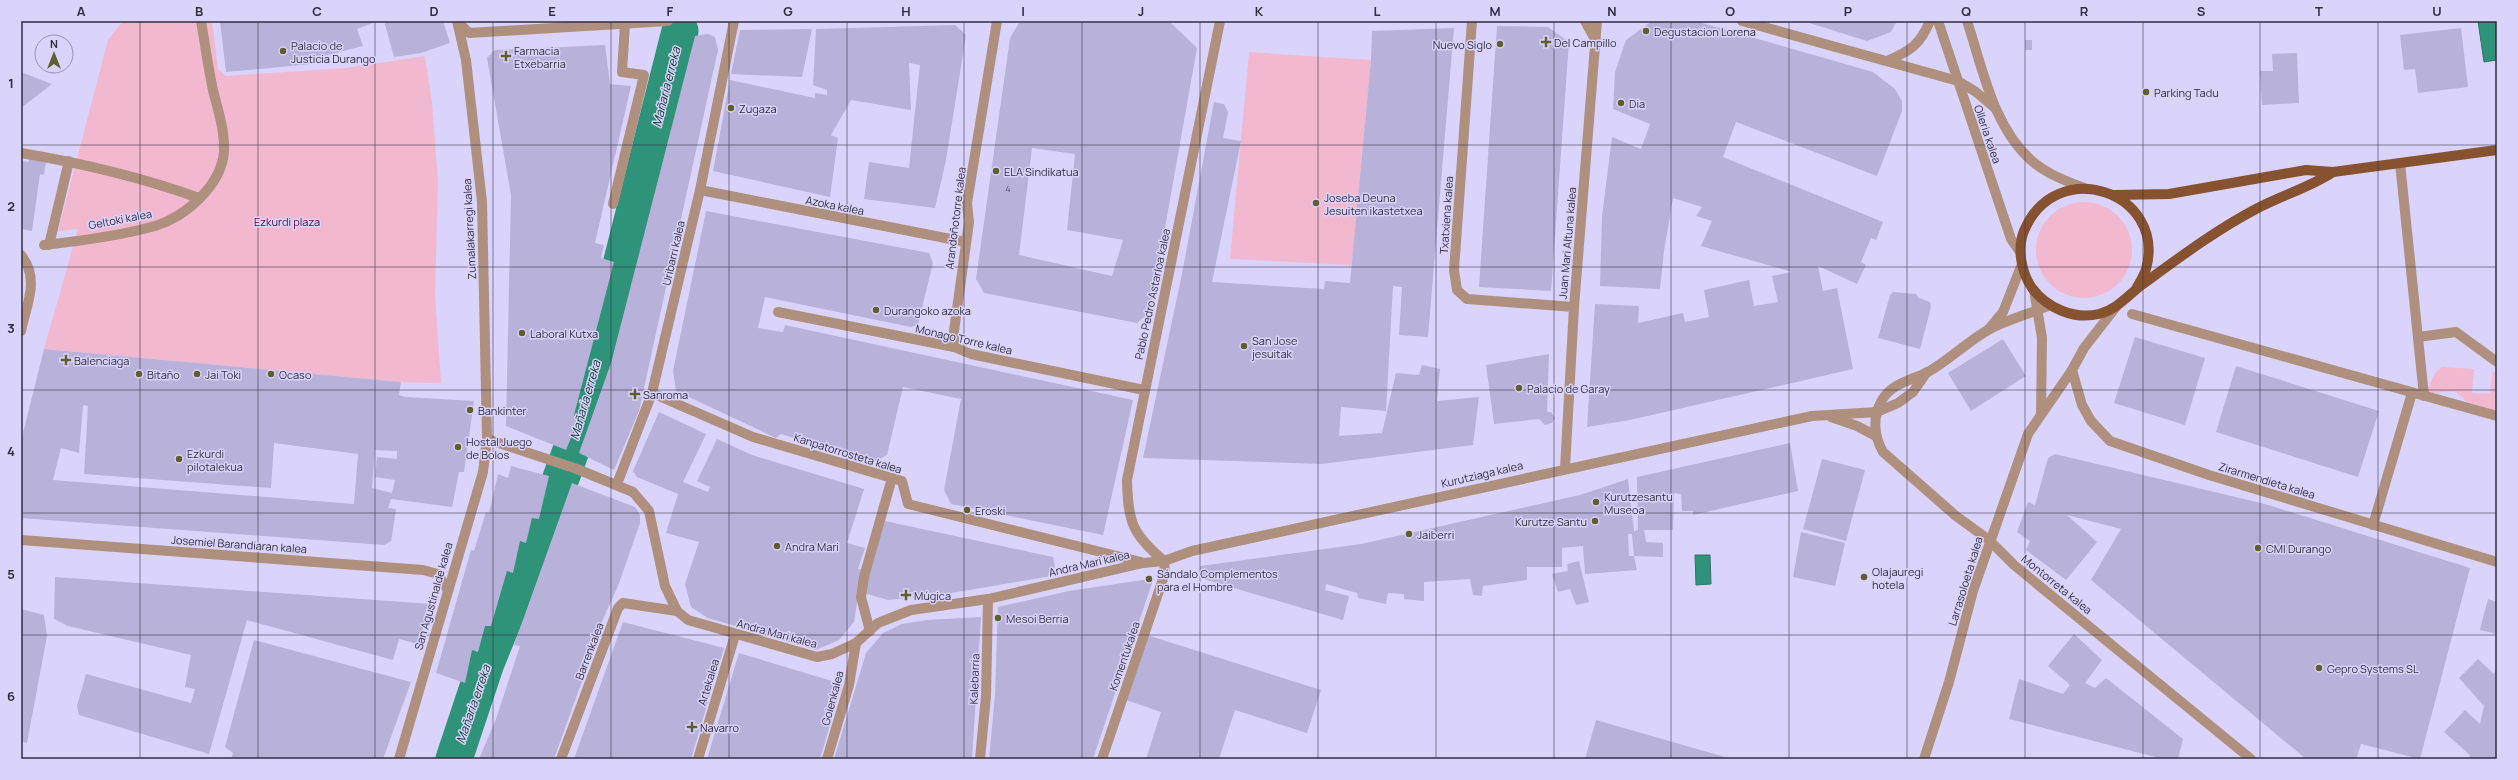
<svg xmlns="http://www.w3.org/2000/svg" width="2518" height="780" viewBox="0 0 2518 780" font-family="Manrope,sans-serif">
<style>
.green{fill:#f2b8d0}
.water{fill:#2e9379;stroke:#2f7567}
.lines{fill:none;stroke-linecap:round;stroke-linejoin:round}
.river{stroke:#2e9379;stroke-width:37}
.building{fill:#b8b2da;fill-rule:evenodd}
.minor{stroke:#af907e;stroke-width:10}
.major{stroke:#875230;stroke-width:10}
.grid{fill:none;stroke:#312e3e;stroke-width:1;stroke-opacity:0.55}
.poi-dot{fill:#5d602e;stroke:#dad3fc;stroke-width:1.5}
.labels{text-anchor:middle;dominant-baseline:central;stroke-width:3;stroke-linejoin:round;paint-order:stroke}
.number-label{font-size:9px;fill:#534f65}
.poi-label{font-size:11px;fill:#312e3e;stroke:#dad3fc;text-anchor:start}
.street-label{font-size:11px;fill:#312e3e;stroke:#dad3fc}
.park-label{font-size:11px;fill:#500c31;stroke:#dad3fc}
.water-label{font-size:12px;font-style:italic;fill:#053328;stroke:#dad3fc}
.neatline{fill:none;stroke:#312e3e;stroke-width:1.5}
.grid-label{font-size:13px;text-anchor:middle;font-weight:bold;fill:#312e3e}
</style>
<rect width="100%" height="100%" fill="#dad3fc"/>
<g class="green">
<polygon points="123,21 212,21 218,69 226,76 346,68 425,56 432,103 438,182 435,294 441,383 401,382 44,349 78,229 58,231 108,40"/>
<polygon points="1249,52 1371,60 1352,265 1230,259"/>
<circle cx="2084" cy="250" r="48"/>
<polygon points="2442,367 2474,369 2472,393 2490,394 2493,371 2497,373 2497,412 2467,402 2455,391 2432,393 2427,391 2435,373"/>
</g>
<g class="water">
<polygon points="2478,21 2497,21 2497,60 2484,62"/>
<polygon points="1695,555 1710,555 1711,584 1696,585"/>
</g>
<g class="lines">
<polyline class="river" points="454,759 486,663 558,486 581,423 680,31"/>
</g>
<g class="building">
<polygon points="220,21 373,21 373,23 357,29 363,46 320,57 322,63 226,72"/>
<polygon points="384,21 443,21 450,43 421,53 394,57"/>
<polygon points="1652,21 1695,21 1873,72 1895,89 1902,101 1902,111 1877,176 1736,122 1723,157 1883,222 1876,240 1871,238 1861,262 1866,265 1857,284 1818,266 1823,291 1837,288 1853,369 1630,420 1587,427 1595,304 1639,306 1638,323 1683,313 1685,322 1709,317 1704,290 1749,280 1754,306 1778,302 1772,276 1792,272 1701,246 1712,221 1696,216 1702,207 1673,198 1664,251 1660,289 1600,286 1602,217 1612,137 1641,149 1650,124 1613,109 1615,72 1626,40"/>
<polygon points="1803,21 1897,21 1891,32 1867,41"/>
<path d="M1019 23H1171L1197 48 1150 312 1137 323 984 293 976 279 1010 38ZM1032 148 1075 154 1067 230 1123 240 1112 276 1019 255Z"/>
<polygon points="955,25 966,35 946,160 935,208 864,199 869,162 909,168 920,65 909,63 911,110 851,100 831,135 838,138 830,197 713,171 730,80 815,98 815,93 827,95 827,90 813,85 816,29"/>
<polygon points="1497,26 1548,27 1569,42 1551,291 1479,287"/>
<polygon points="1454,28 1428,337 1399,335 1402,287 1393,286 1386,411 1341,407 1339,436 1382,433 1396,373 1419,375 1422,365 1440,369 1437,401 1479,397 1473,445 1322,464 1143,458 1182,274 1214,102 1224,104 1228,112 1223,138 1241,141 1212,282 1324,289 1325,281 1350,283 1371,60 1372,31"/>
<polygon points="2461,28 2468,87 2418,93 2415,69 2404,70 2400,35"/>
<polygon points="812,29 802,77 731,74 740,30"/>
<polygon points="708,34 715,37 718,50 639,411 614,470 579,453 611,363 695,36"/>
<rect x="2025" y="40" width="7" height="10"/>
<polygon points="605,45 610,84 631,86 595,243 604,245 601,258 614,262 574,415 578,420 566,450 506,426 511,195 487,58 495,50"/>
<polygon points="2297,53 2299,103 2262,105 2260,71 2273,71 2272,54"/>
<polygon points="21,72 52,84 21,108"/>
<polygon points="29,158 46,161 44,175 40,174 32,231 21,229 21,161 29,162"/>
<polygon points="706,211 929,253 933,263 918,324 911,327 765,297 758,328 783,332 785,325 1133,400 1103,535 951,504 944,490 961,399 903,387 887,455 874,462 781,434 776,438 676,391 673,371"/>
<polygon points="1893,292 1916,294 1919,298 1930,302 1931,307 1920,349 1878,338 1890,295"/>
<polygon points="2135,337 2205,358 2185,425 2114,403"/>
<polygon points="2003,339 2026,376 1971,411 1948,373"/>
<path d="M44 349 401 382 399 395 406 397 474 401 464 472H459L452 507 391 499 388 508 396 509 392 536 391 541 384 545 21 518V441ZM83 405 88 406 84 474 271 488 274 443 358 454 354 504 53 480 61 448 79 453ZM375 450 397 451V459L377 457 375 477 395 480 392 493 372 488Z"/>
<polygon points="1549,354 1547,412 1551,412 1555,418 1552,423 1545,425 1539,419 1494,424 1486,365"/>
<polygon points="2236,366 2379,411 2358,477 2216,432"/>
<polygon points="659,412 706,434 683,482 708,492 710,487 697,481 717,439 752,455 864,489 847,543 865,548 858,569 862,570 854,622 839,640 816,650 708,618 691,607 685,584 699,542 666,533 678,494 637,477 633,471"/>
<polygon points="1790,443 1798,491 1693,515 1693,511 1682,511 1681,494 1674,493 1673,530 1644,530 1646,542 1663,543 1663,557 1634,556 1632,534 1628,534 1629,556 1634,556 1637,570 1585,574 1583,546 1562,548 1562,567 1527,567 1527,580 1483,586 1482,596 1473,595 1470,579 1424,582 1424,601 1404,599 1404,594 1388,593 1386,604 1358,598 1357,593 1326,584 1325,590 1349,596 1343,620 1200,578 1200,566 1361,544 1580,495 1628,479 1634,531 1638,530 1637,477"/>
<polygon points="2055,454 2265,504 2470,568 2420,759 2361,744 2356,759 2306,759 2091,580 2121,529 2067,515 2097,542 2066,580 2026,550 2030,541 2017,532 2028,502 2035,505 2048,458"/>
<polygon points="1822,459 1865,470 1846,541 1803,529"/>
<polygon points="511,466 549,476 539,519 532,518 526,543 520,541 513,573 507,571 491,626 485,626 478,652 472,650 465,683 436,673 471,550 474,551 486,512 489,513 498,474 508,478"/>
<polygon points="572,483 635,507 640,515 640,523 618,586 599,628 595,645 554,759 479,759 496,719 520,646 514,645"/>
<polygon points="885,521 1053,557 1055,566 1052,576 945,594 888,600 864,593"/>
<polygon points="1801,532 1845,543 1835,586 1793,577"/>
<polygon points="1579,561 1589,602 1576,605 1570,589 1558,592 1552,574 1568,571 1567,564"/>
<polygon points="55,577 431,604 418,644 399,639 393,660 247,620 209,754 79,715 77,706 86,674 191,703 195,689 185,687 191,655 68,626 54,619"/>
<polygon points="1149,579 1152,583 1093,759 989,759 995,695 998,607 1069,591"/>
<polygon points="2488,599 2497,602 2497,634 2480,630"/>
<polygon points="21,609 44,615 47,636 27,743 21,741"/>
<polygon points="981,617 972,759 834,759 866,653 883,633 902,624 927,620"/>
<polygon points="623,622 724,648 691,759 574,759"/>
<polygon points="2074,634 2102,660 2085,683 2095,688 2106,678 2183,739 2178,759 2163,759 2009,719 2019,679 2063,694 2070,685 2048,666"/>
<polygon points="1147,635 1321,690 1307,733 1235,710 1219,759 1146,759 1161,712 1126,700"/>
<polygon points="254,640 411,682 383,759 231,759 233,753 225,747"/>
<polygon points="739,653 842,684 820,759 707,759"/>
<polygon points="2478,659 2494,674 2497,666 2497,759 2469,759 2470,755 2444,732 2465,710 2480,724 2484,706 2459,678"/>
<polygon points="1596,720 1732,759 1585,759"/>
</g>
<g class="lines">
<g class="minor">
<polyline points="457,21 469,33 668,21"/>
<polyline points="1472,21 1454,270 1457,290 1467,299 1574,307"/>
<polyline points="1585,21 1596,41"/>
<polyline points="1742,21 1958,81 1976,92 1995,108"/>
<polyline points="1938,21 2011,239 2020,252"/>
<path d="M1967 21C1983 69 1993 127 2032 161 2047 174 2066 181 2084 188"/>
<path d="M1887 61C1910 51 1920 45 1930 21"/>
<path d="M21 153C81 163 141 177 199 198"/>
<polyline points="2400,163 2424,396"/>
<polyline points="700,190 966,242"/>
<polyline points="613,204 644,75 622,72 625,24"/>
<path d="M44 245C80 241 120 236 155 226 185 217 221 186 224 152 225 130 218 111 213 90 208 67 205 44 201 21"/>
<polyline points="49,245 69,161"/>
<path d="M21 255C40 279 27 303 21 331"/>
<polyline points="2034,290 2042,338 2041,414"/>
<path d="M2050 305C2030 314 2008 319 1988 330 1967 342 1949 360 1928 372 1912 380 1892 383 1882 400 1872 417 1874 436 1883 452L1956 516 1989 540 2014 565 2251 759"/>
<polyline points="778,312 954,347 971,354 1144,390"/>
<polyline points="2132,314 2497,416"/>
<polyline points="1989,329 2003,312 2022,264"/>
<polyline points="2418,337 2456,332 2497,362"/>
<polyline points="954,347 954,331 969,222 967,203 997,21"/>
<polyline points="2072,370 2082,405 2091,421 2110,441 2209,475 2497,562"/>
<polyline points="652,393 753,437 902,481 908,504 1141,562"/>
<polyline points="1831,417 1857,426 1876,436"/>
<polyline points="487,439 577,469 633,492 649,511 665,586 677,611 688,620 817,657 832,654 856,643 878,623 911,610 988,599 1143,563 1164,561 1192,551 1812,416 1877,412 1898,403 1913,392 1927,372"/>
<polyline points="1565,468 1574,307 1597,21"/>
<polyline points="617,484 652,393 700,190 734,21"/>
<polyline points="2373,525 2412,393"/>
<polyline points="21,540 423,570 438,574 447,589"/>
<polyline points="870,631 861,597 864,577 892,478"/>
<polyline points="399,759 483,472 487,439 482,202 466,60 457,21"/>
<polyline points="561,759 618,608 623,603 677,611"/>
<polyline points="698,759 735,635"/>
<polyline points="827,759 849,685 856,643"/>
<polyline points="980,759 986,696 988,599"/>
<path d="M1102 759 1165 573 1164 561C1132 534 1128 522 1127 480L1220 21"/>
<polyline points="1924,759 1949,682 1973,591 2028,434 2072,370 2084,348 2116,307"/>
</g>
<g class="major">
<polyline points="2114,195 2169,194 2306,170 2333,172 2497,150"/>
<path d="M2136 289C2139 283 2144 276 2146 269 2167 192 2056 154 2024 231 2017 248 2021 272 2032 288 2047 308 2074 320 2099 314 2118 309 2128 295 2143 284 2180 257 2216 230 2256 209 2282 195 2309 188 2333 172"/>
</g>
</g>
<path class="grid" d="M140 21V759M258 21V759M375 21V759M493 21V759M611 21V759M729 21V759M847 21V759M964 21V759M1082 21V759M1200 21V759M1318 21V759M1436 21V759M1554 21V759M1671 21V759M1789 21V759M1907 21V759M2025 21V759M2143 21V759M2260 21V759M2378 21V759M21 145H2497M21 267H2497M21 390H2497M21 513H2497M21 635H2497"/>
<g class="poi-dot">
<circle cx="1646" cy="31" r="4"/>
<path d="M1544 36h4v4h4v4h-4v4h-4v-4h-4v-4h4z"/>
<circle cx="1500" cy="44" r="4"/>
<circle cx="283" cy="51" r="4"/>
<path d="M504 50h4v4h4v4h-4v4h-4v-4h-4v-4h4z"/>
<circle cx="2146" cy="92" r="4"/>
<circle cx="1621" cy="103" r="4"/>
<circle cx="731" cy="108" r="4"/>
<circle cx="996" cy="171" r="4"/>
<circle cx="1316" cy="203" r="4"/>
<circle cx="876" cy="310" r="4"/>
<circle cx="522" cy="333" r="4"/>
<circle cx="1244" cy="346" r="4"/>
<path d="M64 354h4v4h4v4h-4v4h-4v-4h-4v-4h4z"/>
<circle cx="139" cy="374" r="4"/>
<circle cx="197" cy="374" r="4"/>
<circle cx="271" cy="374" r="4"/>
<circle cx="1519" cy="388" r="4"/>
<path d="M633 388h4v4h4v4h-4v4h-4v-4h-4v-4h4z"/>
<circle cx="470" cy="410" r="4"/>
<circle cx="458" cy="447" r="4"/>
<circle cx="179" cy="459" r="4"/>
<circle cx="1596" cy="502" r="4"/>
<circle cx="967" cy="510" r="4"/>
<circle cx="1595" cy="521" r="4"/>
<circle cx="1409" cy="534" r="4"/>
<circle cx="777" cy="546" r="4"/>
<circle cx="2258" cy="548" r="4"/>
<circle cx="1864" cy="577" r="4"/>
<circle cx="1149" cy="579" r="4"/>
<path d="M904 589h4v4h4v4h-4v4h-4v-4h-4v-4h4z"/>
<circle cx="998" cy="618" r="4"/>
<circle cx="2319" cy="668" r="4"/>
<path d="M690 721h4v4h4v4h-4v4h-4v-4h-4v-4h4z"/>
</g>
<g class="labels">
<g class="number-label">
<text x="1008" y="188">4</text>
</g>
<g class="poi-label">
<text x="1654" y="31">Degustacion Lorena</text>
<text x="1554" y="42">Del Campillo</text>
<text x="1492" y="44" text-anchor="end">Nuevo Siglo</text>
<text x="291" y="45">Palacio de<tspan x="291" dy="13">Justicia Durango</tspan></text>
<text x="514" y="50">Farmacia<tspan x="514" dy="13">Etxebarria</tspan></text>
<text x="2154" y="92">Parking Tadu</text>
<text x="1629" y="103">Dia</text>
<text x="739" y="108">Zugaza</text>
<text x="1004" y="171">ELA Sindikatua</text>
<text x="1324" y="197">Joseba Deuna<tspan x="1324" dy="13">Jesuiten ikastetxea</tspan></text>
<text x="884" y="310">Durangoko azoka</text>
<text x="530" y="333">Laboral Kutxa</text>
<text x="1252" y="340">San Jose<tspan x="1252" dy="13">jesuitak</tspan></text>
<text x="74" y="360">Balenciaga</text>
<text x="147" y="374">Bitaño</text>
<text x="205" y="374">Jai Toki</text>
<text x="279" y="374">Ocaso</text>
<text x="1527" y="388">Palacio de Garay</text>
<text x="643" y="394">Sanroma</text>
<text x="478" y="410">Bankinter</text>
<text x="466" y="441">Hostal Juego<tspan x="466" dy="13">de Bolos</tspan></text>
<text x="187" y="453">Ezkurdi<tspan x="187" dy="13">pilotalekua</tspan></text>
<text x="1604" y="496">Kurutzesantu<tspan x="1604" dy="13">Museoa</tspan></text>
<text x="975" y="510">Eroski</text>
<text x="1587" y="521" text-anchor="end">Kurutze Santu</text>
<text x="1417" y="534">Jaiberri</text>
<text x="785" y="546">Andra Mari</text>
<text x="2266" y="548">CMI Durango</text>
<text x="1872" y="571">Olajauregi<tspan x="1872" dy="13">hotela</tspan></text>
<text x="1157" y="573">Sándalo Complementos<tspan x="1157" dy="13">para el Hombre</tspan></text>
<text x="914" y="595">Múgica</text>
<text x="1006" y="618">Mesoi Berria</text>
<text x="2327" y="668">Gepro Systems SL</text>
<text x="700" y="727">Navarro</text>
</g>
<g class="street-label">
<text transform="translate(1988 134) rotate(71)">Olleria kalea</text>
<text transform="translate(835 205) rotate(11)">Azoka kalea</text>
<text transform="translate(1446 215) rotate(-86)">Txatxiena kalea</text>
<text transform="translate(955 218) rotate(-83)">Arandoñotorre kalea</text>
<text transform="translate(120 219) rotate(-11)">Geltoki kalea</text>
<text transform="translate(469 229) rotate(-93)">Zumalakarregi kalea</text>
<text transform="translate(1567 243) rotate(-85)">Juan Mari Altuna kalea</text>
<text transform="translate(673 253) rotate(-77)">Uribarri kalea</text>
<text transform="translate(1152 294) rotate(-78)">Pablo Pedro Astarloa kalea</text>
<text transform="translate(964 339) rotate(13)">Monago Torre kalea</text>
<text transform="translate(848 453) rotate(17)">Kanpatorrosteta kalea</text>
<text transform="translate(1482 474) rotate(-13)">Kurutziaga kalea</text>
<text transform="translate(2267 480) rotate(17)">Zirarmendieta kalea</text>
<text transform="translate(239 544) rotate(4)">Josemiel Barandiaran kalea</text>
<text transform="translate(1089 563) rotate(-13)">Andra Mari kalea</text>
<text transform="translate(1965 581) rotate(-73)">Larrasoloeta kalea</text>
<text transform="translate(2057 584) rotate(39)">Montorreta kalea</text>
<text transform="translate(433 596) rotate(-74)">San Agustinalde kalea</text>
<text transform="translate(777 633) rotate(15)">Andra Mari kalea</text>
<text transform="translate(589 651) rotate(-69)">Barrenkalea</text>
<text transform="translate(1124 656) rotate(-71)">Komentukalea</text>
<text transform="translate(974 679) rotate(-88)">Kalebarria</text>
<text transform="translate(708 682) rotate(-73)">Artekalea</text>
<text transform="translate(832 698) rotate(-75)">Goienkalea</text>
</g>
<g class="park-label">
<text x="287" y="221">Ezkurdi plaza</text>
</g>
<g class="water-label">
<text transform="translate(666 87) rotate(-76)">Mañaria erreka</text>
<text transform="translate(585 400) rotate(-74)">Mañaria erreka</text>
<text transform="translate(473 704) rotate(-71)">Mañaria erreka</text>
</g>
</g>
<rect width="2518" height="780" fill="none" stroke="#dad3fc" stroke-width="44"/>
<g transform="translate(54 54)"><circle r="19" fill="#dad3fc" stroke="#9691b0"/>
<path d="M0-3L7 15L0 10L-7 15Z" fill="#5d602e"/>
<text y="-6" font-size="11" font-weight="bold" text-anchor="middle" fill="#312e3e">N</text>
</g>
<rect x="22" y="22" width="2474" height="736" class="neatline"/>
<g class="grid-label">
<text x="81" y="16">A</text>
<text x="199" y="16">B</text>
<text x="317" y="16">C</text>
<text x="434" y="16">D</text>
<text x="552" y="16">E</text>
<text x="670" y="16">F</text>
<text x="788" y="16">G</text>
<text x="906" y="16">H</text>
<text x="1023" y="16">I</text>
<text x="1141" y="16">J</text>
<text x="1259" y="16">K</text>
<text x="1377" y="16">L</text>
<text x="1495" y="16">M</text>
<text x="1612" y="16">N</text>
<text x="1730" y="16">O</text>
<text x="1848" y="16">P</text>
<text x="1966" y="16">Q</text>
<text x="2084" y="16">R</text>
<text x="2201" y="16">S</text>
<text x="2319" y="16">T</text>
<text x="2437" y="16">U</text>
<text x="11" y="88">1</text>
<text x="11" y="211">2</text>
<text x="11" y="333">3</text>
<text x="11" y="456">4</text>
<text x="11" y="579">5</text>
<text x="11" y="701">6</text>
</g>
</svg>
